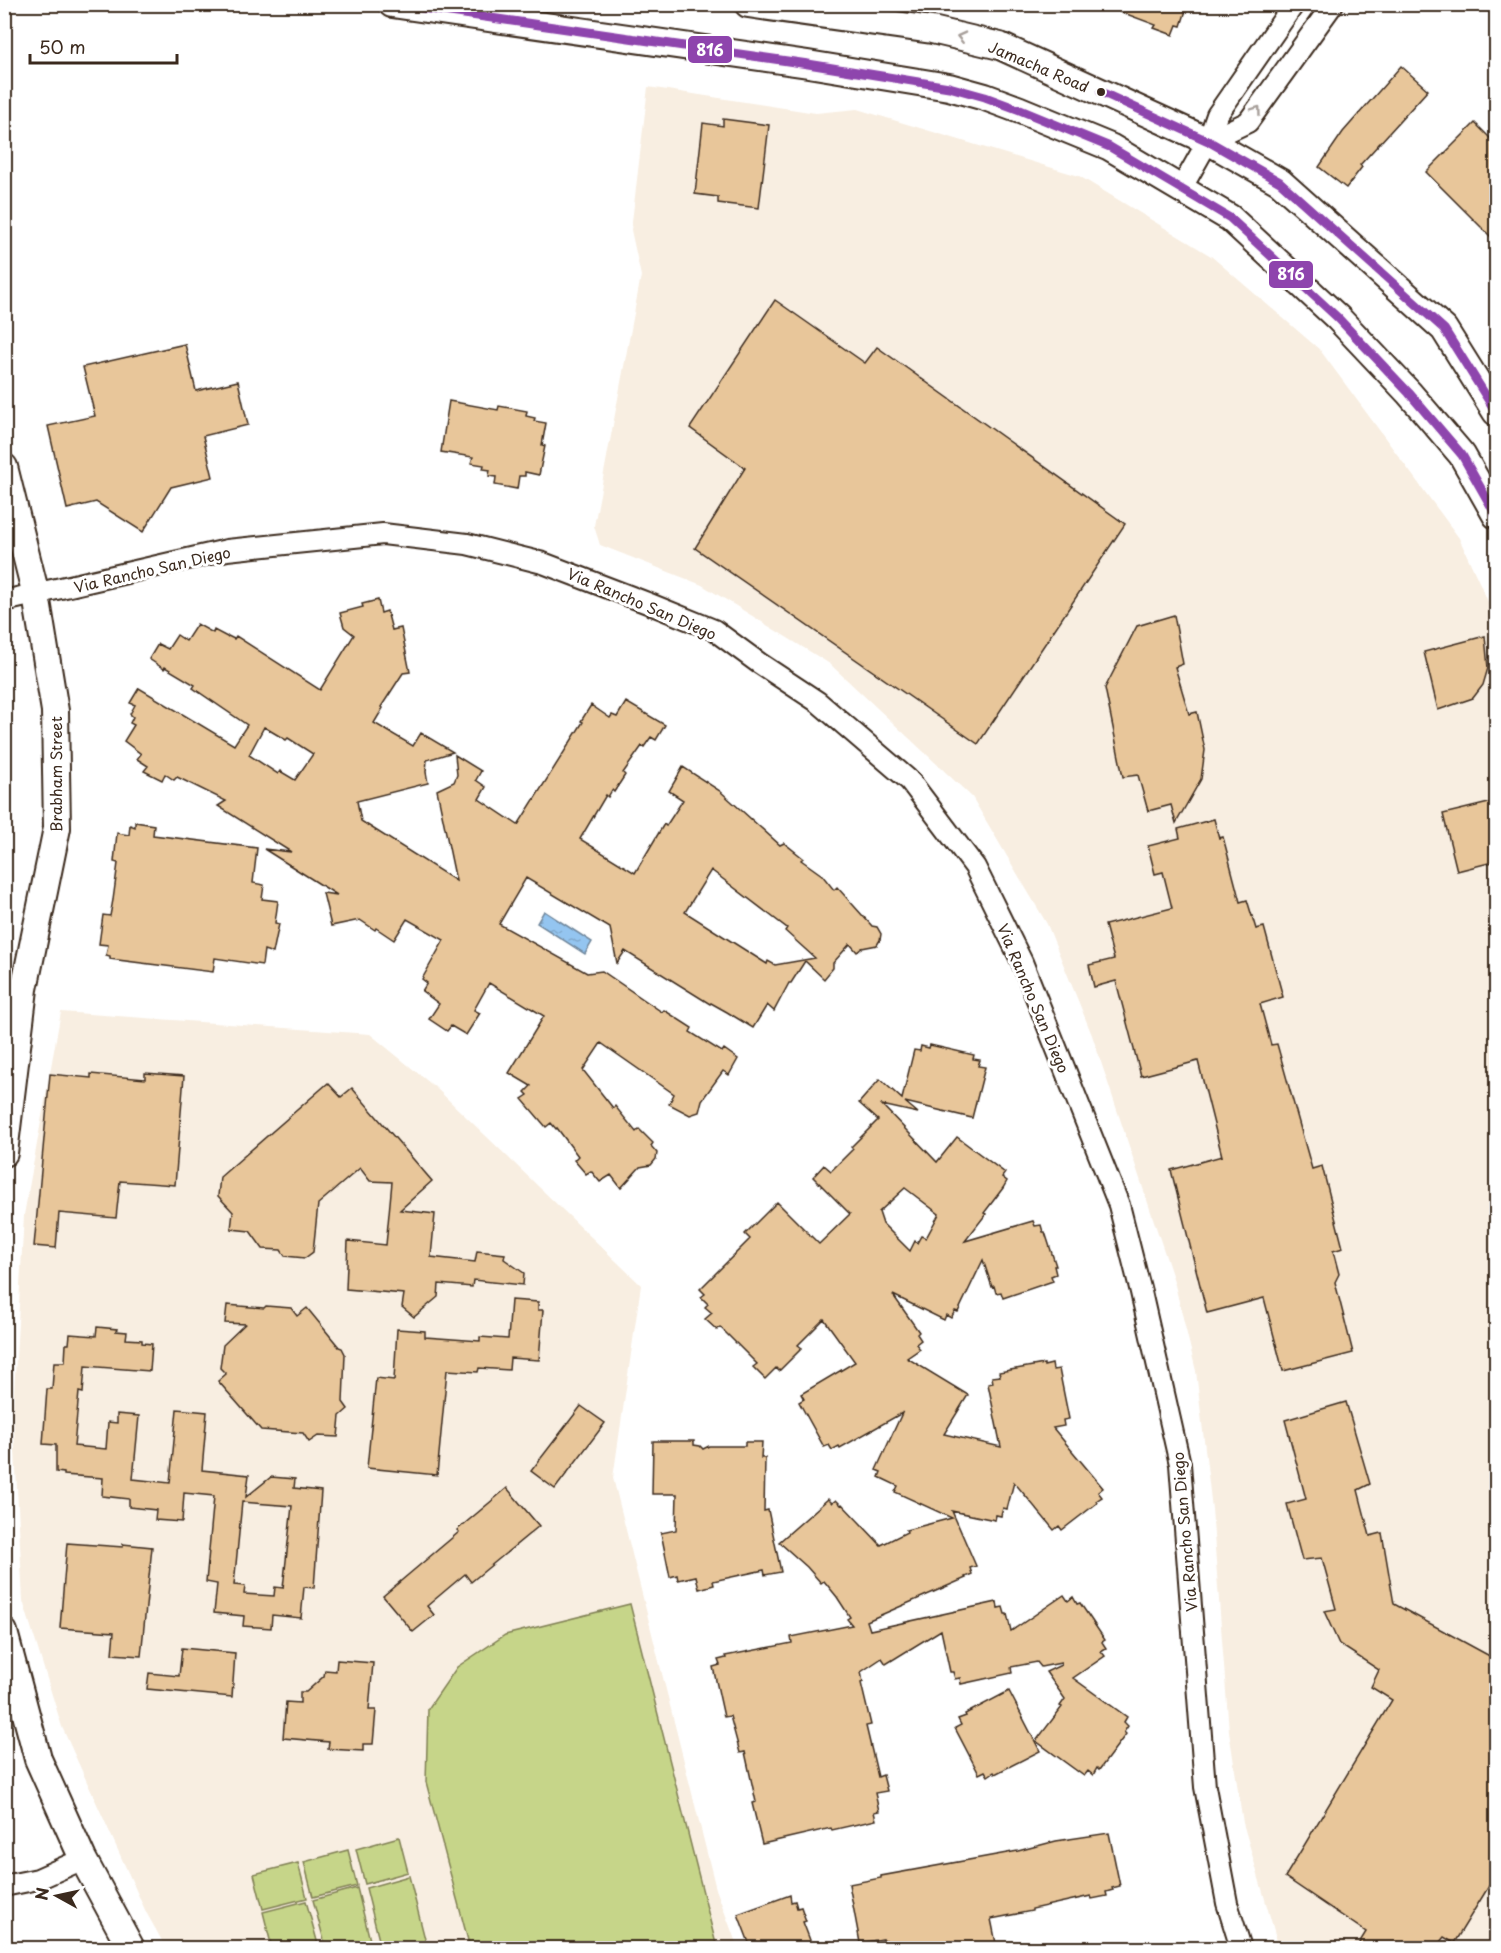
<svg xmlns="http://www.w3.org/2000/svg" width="1501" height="1953" viewBox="0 0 1501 1953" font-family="'Playpen Sans',sans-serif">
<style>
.built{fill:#f8eee1}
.pitch{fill:#c6d589;stroke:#808054;stroke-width:1.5}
.water{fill:url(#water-ripples);stroke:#70879c;stroke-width:1.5}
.building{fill:#e8c69a;stroke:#3b2a1e;stroke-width:1.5;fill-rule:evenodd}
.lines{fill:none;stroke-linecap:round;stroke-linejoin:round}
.minor-casing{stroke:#3b2a1e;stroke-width:24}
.major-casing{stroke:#3b2a1e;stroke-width:30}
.minor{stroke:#fff;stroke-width:20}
.major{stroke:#fff;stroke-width:26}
.bus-1-casing{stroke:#fff;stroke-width:14}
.bus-1{stroke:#8e44ad;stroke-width:9}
.oneway{stroke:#a79f9a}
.bus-dot{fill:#3b2a1e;stroke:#fff;stroke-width:2}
.labels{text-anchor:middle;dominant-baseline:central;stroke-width:6;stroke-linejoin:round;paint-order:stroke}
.street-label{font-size:15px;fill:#3b2a1e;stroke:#fff}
.line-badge{stroke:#fff;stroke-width:2}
.badge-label{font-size:16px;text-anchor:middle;font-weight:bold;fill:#fff}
</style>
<defs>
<pattern id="water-ripples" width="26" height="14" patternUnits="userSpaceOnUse" patternTransform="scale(1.5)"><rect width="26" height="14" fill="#94c5f0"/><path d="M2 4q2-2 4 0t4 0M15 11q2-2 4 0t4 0" fill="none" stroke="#80a9cd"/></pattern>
</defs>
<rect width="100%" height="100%" fill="#fff"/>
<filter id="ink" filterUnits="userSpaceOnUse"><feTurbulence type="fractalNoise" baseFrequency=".0167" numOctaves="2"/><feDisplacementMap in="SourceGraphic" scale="12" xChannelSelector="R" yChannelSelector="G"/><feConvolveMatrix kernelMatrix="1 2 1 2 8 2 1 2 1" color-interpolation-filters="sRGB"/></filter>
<g filter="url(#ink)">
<g class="built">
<polygon points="648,87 816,113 857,109 1079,176 1211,256 1320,350 1459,538 1496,619 1496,1948 1279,1948 1243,1823 1229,1731 1212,1509 1196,1371 1174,1281 1092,1035 1047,924 972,797 830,664 702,585 600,545 594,526 641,276 631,230"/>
<polygon points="61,1012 370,1034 436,1088 641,1285 613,1478 716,1889 738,1948 166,1948 146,1912 62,1727 23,1601 13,1412 24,1215"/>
</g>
<g class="pitch">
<polygon points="630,1604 717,1948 470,1948 426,1782 428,1709 457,1667 505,1635"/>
<polygon points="399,1837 408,1872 365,1884 356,1849"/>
<polygon points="348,1850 357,1886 313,1897 304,1862"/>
<polygon points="298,1863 307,1898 263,1909 254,1874"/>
<polygon points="409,1876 427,1947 381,1948 366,1888"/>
<polygon points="357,1888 372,1948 326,1948 313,1900"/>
<polygon points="306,1901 319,1948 272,1948 263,1912"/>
</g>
<polygon class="water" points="544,911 592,942 585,954 537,923"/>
<g class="building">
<polygon points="1106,4 1188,4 1181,26 1177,25 1173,35 1154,28 1156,25 1105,6"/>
<polygon points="1401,66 1428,90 1360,165 1362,167 1346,188 1319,167 1343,132"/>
<polygon points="723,119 769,125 759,208 718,203 718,197 695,194 703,123 723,126"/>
<polygon points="1475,123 1497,145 1497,243 1426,172"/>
<polygon points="775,300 865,363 877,347 1125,524 978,744 695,548 745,468 690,428"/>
<polygon points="185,344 196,391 238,381 248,425 203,436 213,477 171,487 143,532 96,502 67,509 48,426 95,416 83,367"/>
<polygon points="449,401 498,410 499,406 527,411 526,416 535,418 534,421 546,423 542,445 545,446 539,475 525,472 525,476 519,476 517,489 495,485 496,477 489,476 490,470 483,469 484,465 471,463 473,457 441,452"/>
<path d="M378 600 381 613 387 611 392 630 401 628 410 672 403 673 381 707 383 708 374 723 413 746 421 733 453 752 427 760 426 772 428 783 357 801 361 821 456 881 437 790 454 782 457 775 455 755 481 771 476 780 486 787 479 799 518 825 583 722 581 721 591 705 610 718 612 715 617 717 626 702 665 725 656 740 651 737 644 747 642 746 623 773 625 775 614 792 612 790 608 797 606 795 580 839 635 873 664 824 666 826 683 800 669 791 683 767 720 791 780 845 784 843 803 858 801 860 822 875 834 890 837 887 872 926 877 927 881 934 880 940 877 945 862 948 857 952 850 944 833 963V968L824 979 805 961 791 983H789L774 1011 767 1005 753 1028 727 1012 711 1003 710 1004 625 951 617 963 610 928 526 878 499 924 587 973 602 971 662 1012 664 1010 692 1028 690 1032 722 1052 724 1049 738 1059 729 1075 723 1071 702 1100 699 1112 690 1115 669 1104 674 1094 601 1043 583 1070 613 1108 615 1106 636 1132 639 1129 653 1143 651 1146 657 1153 656 1159 651 1165 640 1167 621 1188 611 1175 600 1182 591 1171 586 1174 574 1160 578 1156 557 1128 556 1129 551 1123 546 1127 522 1099 528 1095 525 1092 531 1086 509 1073 544 1016 489 983 474 1010 480 1013 466 1035 451 1026 447 1031 429 1019 439 1004 422 991 427 983 422 979 444 940 407 919 394 940 376 928 375 930 360 920 331 926 323 893 337 895 264 849 291 852 218 806 226 801 177 777 174 780 165 774 162 780 144 771 148 766 137 759 141 754 124 741 134 725 130 723 133 717 130 714 135 705 130 703 139 688 234 745 247 725 193 688 195 685 165 667 164 669 149 659 158 644 168 649 177 635 186 641 197 624 213 633 214 630 227 637 228 636 234 639 236 636 320 690 354 635 344 627 340 613 363 607 362 604ZM264 727 286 740 288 738 313 754 295 780 280 771 278 774 249 755ZM711 870 787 928 785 931 815 958 775 965 768 961 767 964 685 912Z"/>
<polygon points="1174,615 1183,664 1175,667 1189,714 1197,712 1205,750 1201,779 1176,823 1171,805 1148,811 1138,775 1123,777 1105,688 1137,626"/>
<polygon points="1485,636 1488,668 1483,685 1473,698 1438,710 1424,652"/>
<polygon points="1497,801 1497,861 1457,871 1443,814"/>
<polygon points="1214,819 1219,838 1223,837 1240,902 1247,900 1256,929 1264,927 1283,997 1260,1004 1271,1045 1277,1044 1312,1169 1322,1166 1343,1248 1333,1251 1339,1274 1335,1282 1353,1353 1283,1371 1264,1298 1207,1313 1171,1170 1222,1156 1198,1061 1141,1076 1116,981 1094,987 1089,965 1114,959 1105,925 1172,908 1163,872 1155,874 1148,846 1180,838 1178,829"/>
<polygon points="135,822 154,825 153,835 257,848 253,883 264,885 262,899 278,901 275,923 279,924 273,953 264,950 262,965 215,958 213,972 110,959 110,956 106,955 108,945 99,944 103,915 110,916 113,900 118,863 114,862 117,833 129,835 130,825 135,827"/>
<path d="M930 1045 974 1055 973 1059 980 1060 978 1066 985 1067 972 1118 905 1102 918 1113 882 1105 937 1162 957 1137 1005 1173 1002 1177 1007 1181 1003 1188 984 1213 986 1214 965 1241 1033 1221 1035 1226 1041 1225 1043 1232H1045L1056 1266H1054L1056 1274 1051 1276 1053 1281 1003 1298 1001 1292 996 1293 994 1286 992 1287 983 1260 958 1312 955 1311 951 1318 946 1315 944 1320 893 1295 919 1332 917 1334 921 1340 916 1344 920 1349 907 1358 968 1395 944 1434 1001 1447 988 1384 993 1383 992 1377 1000 1376 999 1372 1044 1364V1366L1052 1364 1053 1370 1059 1369 1069 1419 1063 1420 1064 1426 1053 1428 1103 1488 1098 1492 1102 1497 1096 1501 1097 1503 1062 1530 1059 1526 1054 1530 1014 1482 1007 1509 1003 1508 1001 1516 996 1515 995 1520 952 1511 976 1566 970 1568 972 1574 965 1577 966 1578 867 1621 870 1630 997 1602 998 1608 1003 1607 1005 1614H1007L1011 1631 1064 1595 1068 1601 1073 1597 1077 1604 1080 1603 1105 1640 1102 1642 1106 1648 1101 1651 1105 1656 1073 1678 1127 1717 1124 1722 1128 1726 1124 1732 1126 1734 1099 1770 1097 1768 1093 1775 1088 1771 1084 1776 1036 1741 1062 1707 1060 1706 1065 1699 1046 1672 1061 1665V1663L1041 1667 1037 1662 1011 1667 1012 1673 961 1684 960 1678 955 1679 953 1672H950L941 1630 886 1664 882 1658 861 1672 863 1682 861 1683 871 1725 866 1726 878 1777 883 1775 887 1791 875 1793 879 1811 874 1812 876 1820 832 1830 831 1828 762 1844 752 1803 756 1802 745 1752 740 1753 730 1716 724 1717 713 1667 720 1665 718 1660 726 1658 725 1656 792 1643 791 1637 852 1625 847 1619 850 1617 837 1597 824 1581 821 1583 807 1567 779 1542 828 1499 832 1503 836 1500 841 1505 842 1504 881 1545 907 1532 906 1530 952 1518 895 1492 898 1486 879 1477 881 1472 876 1470 902 1413 840 1448 839 1446 832 1450 829 1445 824 1447 799 1402 804 1399 801 1394 855 1362 824 1319 798 1345 802 1348 779 1371 776 1368 765 1379 753 1367 757 1364 720 1327 717 1330 705 1319 712 1313 705 1307 708 1304 701 1297 705 1294 700 1289 750 1239 745 1234 777 1202 819 1244 850 1214 813 1177 824 1165 831 1171 853 1149 851 1147 878 1120 859 1103 880 1079 902 1099 914 1050 920 1051 921 1046 929 1048ZM905 1188 939 1214 926 1238 921 1236 917 1243 915 1241 910 1251 883 1224 879 1212Z"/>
<polygon points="145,1073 184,1076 175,1185 120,1181 116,1218 59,1213 56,1248 34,1246 50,1074 91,1078 91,1074 145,1079"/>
<polygon points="328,1083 341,1097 352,1088 432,1181 400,1210 435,1214 431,1257 475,1262 477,1251 505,1254 504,1259 524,1273 523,1285 473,1280 472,1287 439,1284 438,1297 414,1317 402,1307 404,1294 346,1289 348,1241 386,1245 392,1182 370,1181 360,1168 318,1204 313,1252 305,1258 285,1256 281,1250 263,1249 250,1231 231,1229 233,1212 218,1196 220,1177"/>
<polygon points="511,1300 538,1302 538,1310 543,1310 539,1360 510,1358 509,1370 479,1368 478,1372 447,1370 437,1475 367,1468 376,1378 394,1380 397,1329 425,1331 425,1337 480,1341 480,1337 508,1339"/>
<polygon points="227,1305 264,1308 266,1306 291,1308 297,1316 307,1308 339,1347 342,1348 345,1354 343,1402 348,1409 340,1416 338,1437 318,1436 309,1442 303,1433 261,1430 218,1381 226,1374 220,1368 223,1345 245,1324 225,1323"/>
<path d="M97 1327 117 1329 116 1331 127 1332 126 1339 142 1340V1343L152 1344 150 1371 85 1366 83 1393 79 1392 74 1446 106 1449 108 1422 117 1423V1414L139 1416 133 1479 170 1483 177 1409 207 1412 202 1470 249 1475 246 1497 271 1477 295 1479 294 1488 321 1491 314 1588 304 1587 301 1618 272 1615 271 1628 243 1626 244 1616 214 1613 217 1584 206 1582 214 1496 184 1493 182 1522 155 1520 156 1510 129 1507V1499L102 1496 103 1478 64 1475V1473L56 1472V1445L43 1444 47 1389H52L54 1362H65L66 1344H69L70 1334 96 1336ZM242 1502 292 1506 283 1588 275 1587 274 1596 244 1594 245 1586 234 1585Z"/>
<polygon points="1346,1402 1370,1484 1358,1490 1370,1536 1382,1533 1394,1604 1497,1660 1497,1873 1454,1943 1444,1937 1435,1948 1356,1948 1366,1932 1285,1877 1392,1700 1371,1687 1379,1670 1339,1644 1324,1611 1336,1609 1322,1558 1302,1560 1287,1504 1306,1499 1285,1420"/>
<polygon points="581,1406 605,1423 555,1489 531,1471"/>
<polygon points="653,1441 694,1441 694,1445 700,1446 703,1449 709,1446 745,1446 745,1442 762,1442 761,1458 765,1458 764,1511 768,1510 781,1572 765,1575 764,1570 713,1581 714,1585 699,1589 696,1576 678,1580 677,1575 670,1577 661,1533 676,1530 677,1494 652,1494"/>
<polygon points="507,1488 539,1526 471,1582 465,1574 427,1606 434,1615 413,1632 383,1596 459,1532 457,1530"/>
<polygon points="67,1543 123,1547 123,1544 152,1547 141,1656 112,1654 114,1632 60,1628"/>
<polygon points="182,1648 235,1653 232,1697 147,1689 149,1673 179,1676"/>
<polygon points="337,1660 373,1663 369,1710 376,1710 373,1744 363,1744 363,1751 328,1749 329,1742 283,1738 286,1702 300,1703 300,1692 306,1692 324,1676 325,1670 336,1671"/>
<polygon points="1009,1691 1040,1751 995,1774 994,1772 988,1776 985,1771 979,1774 955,1728 961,1725 958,1719 966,1716 965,1714"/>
<polygon points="1109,1833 1120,1886 1112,1888 1113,1890 1106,1892 1107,1896 1092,1899 1091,1896 1032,1909 1032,1911 991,1919 997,1948 887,1948 886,1940 883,1941 883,1939 860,1943 849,1884 881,1878 881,1876 1018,1851 1056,1841"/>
<polygon points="790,1895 791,1902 795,1901 797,1908 801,1907 806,1921 803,1922 813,1948 751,1948 738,1914"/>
</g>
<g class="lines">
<g class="minor-casing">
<g id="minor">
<polyline points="1208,141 1248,122 1333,4"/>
<polyline points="1181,189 1208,141 1217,115 1294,4"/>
<polyline points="4,601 227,550 383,534 467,544 543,563 650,604 714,630 759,663 818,702 910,781 975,867 1022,962 1119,1205 1141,1292 1180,1464 1205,1787 1227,1903 1241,1948"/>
<polyline points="4,1886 38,1879 83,1859"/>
</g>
</g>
<g class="major-casing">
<g id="major">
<polyline points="392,4 808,64 949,87 985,97 1020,110 1110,147 1230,218 1338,318 1409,393 1462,455 1496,515"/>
<polyline points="748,4 932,30 1000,46 1208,141 1280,182 1444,329 1496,412"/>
<polyline points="4,467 36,595 55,711 57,828 24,989 4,1153"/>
<polyline points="4,1632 38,1759 83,1859 131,1948"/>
</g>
</g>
<use href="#minor" class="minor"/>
<use href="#major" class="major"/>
<g class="bus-1-casing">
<g id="bus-1">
<polyline points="395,4 808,64 949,87 985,97 1020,110 1110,147 1230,218 1338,318 1409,393 1462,455 1496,515"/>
<polyline points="1101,92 1208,141 1280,182 1444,329 1496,412"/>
</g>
</g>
<use href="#bus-1" class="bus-1"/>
</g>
<defs><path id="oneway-chevron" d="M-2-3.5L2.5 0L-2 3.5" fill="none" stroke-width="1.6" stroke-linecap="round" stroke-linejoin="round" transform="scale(1.5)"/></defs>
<g class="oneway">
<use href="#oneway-chevron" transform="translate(961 37) rotate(-167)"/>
<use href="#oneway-chevron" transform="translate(1257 110) rotate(-54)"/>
</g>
</g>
<circle class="bus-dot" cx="1101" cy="92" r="5"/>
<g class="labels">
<g class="street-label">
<text transform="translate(1039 66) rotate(23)">Jamacha Road</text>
<text transform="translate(152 569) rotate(-13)">Via Rancho San Diego</text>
<text transform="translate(642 603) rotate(23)">Via Rancho San Diego</text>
<text transform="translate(55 774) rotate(-90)">Brabham Street</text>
<text transform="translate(1034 998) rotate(67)">Via Rancho San Diego</text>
<text transform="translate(1184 1532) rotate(-95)">Via Rancho San Diego</text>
</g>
</g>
<g class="line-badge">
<rect x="687" y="35" width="46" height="29" rx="6" fill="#8e44ad"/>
<rect x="1268" y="260" width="46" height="29" rx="6" fill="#8e44ad"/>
</g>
<g class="badge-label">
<text x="710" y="56">816</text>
<text x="1291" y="280">816</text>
</g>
<rect width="1501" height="1953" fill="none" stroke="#fff" stroke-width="24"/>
<rect x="12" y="12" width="1477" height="1929" fill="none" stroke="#3b2a1e" stroke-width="2" filter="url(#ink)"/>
<g transform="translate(57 1896) rotate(278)" stroke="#ffffff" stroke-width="4.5" paint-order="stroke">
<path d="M0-4.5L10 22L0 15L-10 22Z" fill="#3b2a1e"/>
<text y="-9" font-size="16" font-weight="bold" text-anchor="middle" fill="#3b2a1e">N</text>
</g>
<path d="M30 54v9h147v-9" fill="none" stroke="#3b2a1e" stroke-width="3"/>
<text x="39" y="54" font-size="18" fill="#3b2a1e" stroke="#ffffff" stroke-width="4.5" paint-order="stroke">50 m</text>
</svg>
